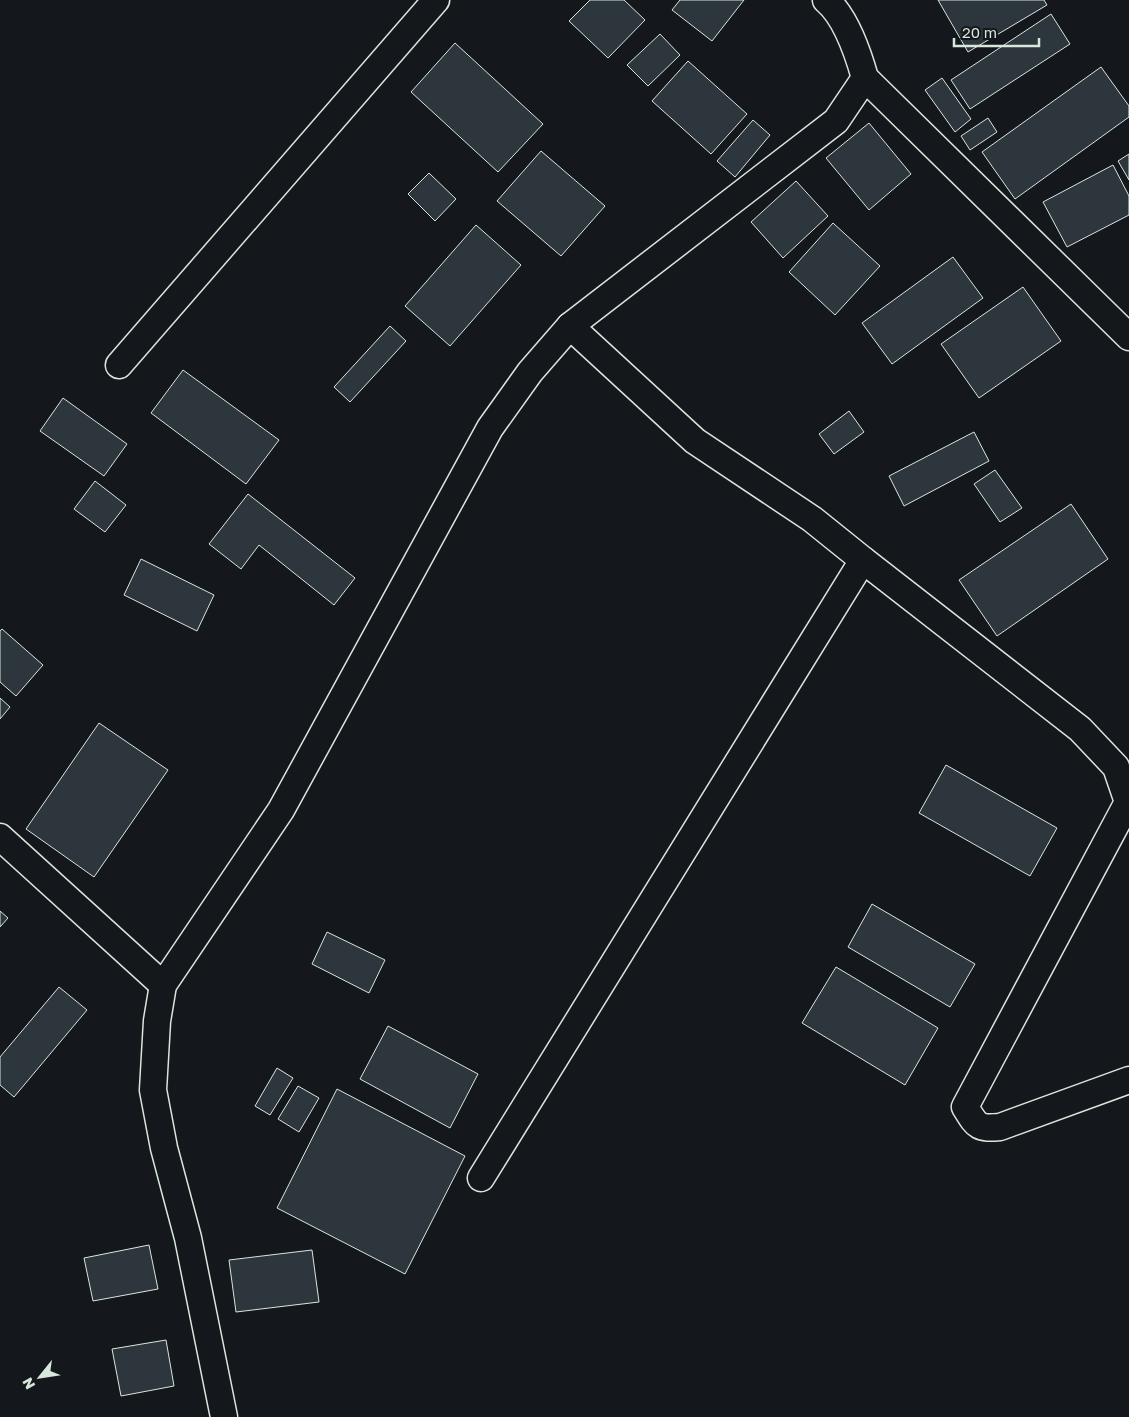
<svg xmlns="http://www.w3.org/2000/svg" width="1129" height="1417" viewBox="0 0 1129 1417" font-family="'Golos Text',sans-serif">
<style>
.building{fill:#2c363c;stroke:#d8e6dc}
.lines{fill:none;stroke-linecap:round;stroke-linejoin:round}
.street-casing{stroke:#d8e6dc;stroke-width:29}
.street{stroke:#14181c;stroke-width:26}
</style>
<rect width="100%" height="100%" fill="#14181c"/>
<g class="building">
<polygon points="590,0 624,0 645,20 608,58 569,21"/>
<polygon points="680,0 744,0 712,41 672,10"/>
<polygon points="938,0 1044,0 1047,5 968,52"/>
<polygon points="1051,14 1070,44 970,109 951,80"/>
<polygon points="660,34 680,55 648,86 627,65"/>
<polygon points="455,43 543,124 498,172 411,92"/>
<polygon points="688,61 747,114 711,154 652,101"/>
<polygon points="1101,67 1129,106 1129,117 1015,199 982,152"/>
<polygon points="942,78 971,119 955,132 925,90"/>
<polygon points="988,118 997,132 970,150 961,136"/>
<polygon points="753,120 770,135 735,177 717,161"/>
<polygon points="869,123 911,174 869,210 826,158"/>
<polygon points="541,151 605,206 561,256 497,201"/>
<polygon points="1129,154 1129,180 1118,161"/>
<polygon points="1113,165 1129,196 1129,215 1067,247 1043,202"/>
<polygon points="429,173 456,199 435,221 408,194"/>
<polygon points="796,181 828,216 783,258 751,222"/>
<polygon points="833,223 880,266 835,315 789,272"/>
<polygon points="476,225 521,265 450,346 405,306"/>
<polygon points="953,257 983,298 892,364 862,323"/>
<polygon points="1023,287 1061,341 979,398 941,344"/>
<polygon points="390,326 406,341 350,402 334,387"/>
<polygon points="183,370 279,440 246,484 151,413"/>
<polygon points="63,398 127,444 104,476 40,431"/>
<polygon points="849,411 864,432 834,454 819,434"/>
<polygon points="974,432 989,461 904,506 889,476"/>
<polygon points="995,470 1022,508 1000,522 974,484"/>
<polygon points="95,481 126,505 105,532 74,509"/>
<polygon points="248,494 355,578 334,605 259,545 241,569 209,544"/>
<polygon points="1071,504 1108,559 997,636 959,580"/>
<polygon points="141,559 214,595 197,631 124,595"/>
<polygon points="2,629 43,665 16,696 0,682 0,631"/>
<polygon points="0,698 10,707 0,719"/>
<polygon points="99,723 168,770 94,877 26,829"/>
<polygon points="946,765 1057,828 1030,876 919,813"/>
<polygon points="872,904 975,964 950,1007 848,947"/>
<polygon points="0,911 8,918 0,927"/>
<polygon points="327,932 385,960 369,993 312,964"/>
<polygon points="836,967 938,1028 905,1085 802,1023"/>
<polygon points="59,987 87,1010 14,1097 0,1085 0,1057"/>
<polygon points="388,1026 478,1074 450,1128 360,1079"/>
<polygon points="277,1068 293,1078 270,1115 255,1106"/>
<polygon points="298,1086 319,1098 299,1132 278,1119"/>
<polygon points="337,1089 465,1156 405,1274 277,1208"/>
<polygon points="149,1245 158,1289 93,1301 84,1258"/>
<polygon points="312,1250 319,1302 236,1312 229,1260"/>
<polygon points="166,1340 174,1386 121,1396 112,1349"/>
</g>
<g class="lines">
<g class="street-casing">
<g id="street">
<polyline points="865,78 1129,337"/>
<polyline points="119,365 436,0"/>
<path d="M863 560 1080 729 1116 767 1128 802 965 1107C977 1126 977 1129 1000 1127L1129 1080"/>
<polyline points="0,837 163,985"/>
<polyline points="481,1178 863,560 812,519 695,441 570,326"/>
<path d="M224 1417 188 1238 164 1148 153 1090 157 1021 163 985 281 810 490 428 530 372 570 326 836 121 865 78C858 53 846 17 826 0"/>
</g>
</g>
<use href="#street" class="street"/>
</g>
<g transform="translate(40 1377) rotate(240)" stroke="#14181c" stroke-width="4" paint-order="stroke">
<path d="M0-4L9 19L0 12L-9 19Z" fill="#d8e6dc"/>
<text y="-8" font-size="14" font-weight="bold" text-anchor="middle" fill="#d8e6dc">N</text>
</g>
<path d="M954 38v8h85v-8" fill="none" stroke="#d8e6dc" stroke-width="2.5"/>
<text x="962" y="38" font-size="15" fill="#d8e6dc" stroke="#14181c" stroke-width="4" paint-order="stroke">20 m</text>
</svg>
